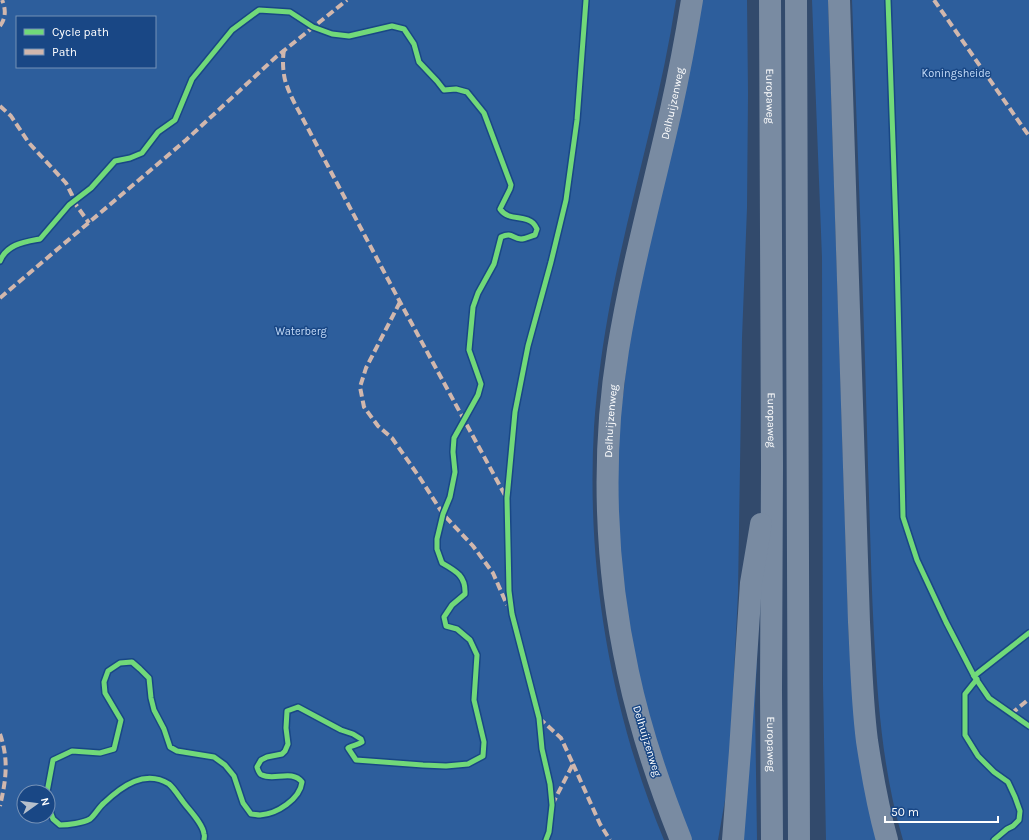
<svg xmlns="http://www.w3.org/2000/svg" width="1029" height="840" viewBox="0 0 1029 840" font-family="Karla,sans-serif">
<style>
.green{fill:#2d5e9c;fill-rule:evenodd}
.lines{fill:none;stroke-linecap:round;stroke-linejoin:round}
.highway{stroke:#798ba2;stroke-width:22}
.quiet{stroke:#d1b7ad;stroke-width:4;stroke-dasharray:8 4;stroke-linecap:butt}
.cycleway-casing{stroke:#194785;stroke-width:8}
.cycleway{stroke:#71d979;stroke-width:5}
.labels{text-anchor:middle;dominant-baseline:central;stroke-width:3;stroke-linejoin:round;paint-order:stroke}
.park-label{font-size:11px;fill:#c5dcf9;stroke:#194785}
.street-label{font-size:11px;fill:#fff;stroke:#194785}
</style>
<rect width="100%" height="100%" fill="#324a6c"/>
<g class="green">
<path d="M0 0H676C661 101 630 199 611 299 603 341 597 384 594 427 586 568 610 710 664 840H0ZM17 17H155V67H17ZM24 792H48V816H24Z"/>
<path d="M702 0H747L748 94 747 208 742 338 738 593 730 753 725 800 718 840H692C637 713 610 566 619 427 620 415 622 402 624 389 625 375 627 360 629 346 636 303 645 261 654 219 670 146 686 73 702 0Z"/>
<polygon points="812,0 828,0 849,643 877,840 826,840 823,685 822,258"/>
<path d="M852 0H1029V840H903C883 773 878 705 874 635 871 579 870 522 868 466 864 310 858 155 852 0Z"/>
<polygon points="758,633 755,705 757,840 740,840"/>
</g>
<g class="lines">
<g class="highway">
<path id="s1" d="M770 0 772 466 771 691 772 840"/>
<polyline points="796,0 799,840"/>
<path d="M839 0 859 622C861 662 862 702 867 741 872 774 878 808 887 840"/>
<path id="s2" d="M681 840C659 785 640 729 628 672 605 567 601 456 618 350 631 269 653 190 671 110 679 74 686 37 692 0"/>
<polyline points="733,840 740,751 751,583 761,524"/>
</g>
<g class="quiet">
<polyline points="934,0 1029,136"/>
<path d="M0 26C6 18 6 9 2 0"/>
<path d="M284 50C282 60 283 77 287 86 289 92 292 98 295 104L400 302 506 497"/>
<polyline points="0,106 11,116 29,143 66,183 72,195 74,202 89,223"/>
<polyline points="0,298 186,140 276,57 347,0"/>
<polyline points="400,302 366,368 360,387 364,407 378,426 392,438 420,478 443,514 473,546 493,573 507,605"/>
<polyline points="1011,714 1029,699"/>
<polyline points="539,718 561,738 573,764 553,803"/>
<path d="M0 734C9 760 6 780 0 806"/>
<polyline points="573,764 600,824 610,840"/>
</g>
<g class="cycleway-casing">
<g id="cycleway">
<polyline points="888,0 897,256 903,517 917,560 946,622 974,676 989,698 1029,726"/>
<path d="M0 261C7 244 24 242 40 239L69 205 91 188 115 161 130 158 142 153 158 132 175 120 192 79 232 30 259 10 290 12 313 27 332 34 349 36 392 26 404 29 414 44 419 62 437 81 444 90 456 89 467 92 484 113 511 185 510 189 500 209C509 222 524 214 533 223 535 225 536 227 537 229L535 235C531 236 525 239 521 239 512 238 512 232 501 237L494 264 478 293 473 307 469 350 481 384 478 395 454 438 453 452 455 472 450 497 443 514 437 539V549L442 563C456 571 466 576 465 594L452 605 444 617 446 626 457 629 470 640 477 655 474 700 484 742 483 756 468 764 446 766 423 765 356 760 348 748C353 745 358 745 362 742L361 739 353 734 341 730 298 707 287 711 286 728 288 744 285 751 282 754 267 757 261 760 257 767C258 770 259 774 262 775 274 781 292 769 302 782 300 799 277 814 260 815 257 815 254 814 251 814L243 803 234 776 225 765 214 757 177 751 170 747 164 729 154 710 151 698 149 678 140 669 132 662 120 663 108 671 104 682 105 693 121 720 114 749 100 753 72 751 53 760 47 792"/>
<polyline points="974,676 1029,633"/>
<polyline points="977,679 965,694 965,735 978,756 994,772 1008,782 1015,797 1020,811 1019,820 1013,826 1007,829 994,840"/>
<path d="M48 798 50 811 53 819 60 825C68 825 83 823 90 819 95 815 99 807 104 803 122 786 145 769 169 784 174 788 180 798 184 803 190 811 203 824 204 834 205 836 204 838 204 840"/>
<polyline points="546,840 549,832 552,805 550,784 542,749 539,718 512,614 509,591 507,498 515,412 528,346 551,262 566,200 577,120 586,0"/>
</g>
</g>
<use href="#cycleway" class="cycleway"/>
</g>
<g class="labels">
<g class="park-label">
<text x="956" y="73">Koningsheide</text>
<text x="301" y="331">Waterberg</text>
</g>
<g class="street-label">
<text stroke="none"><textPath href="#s1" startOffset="96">Europaweg</textPath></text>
<text stroke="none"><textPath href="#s2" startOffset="753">Delhuijzenweg</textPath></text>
<text stroke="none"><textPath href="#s1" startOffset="420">Europaweg</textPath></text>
<text stroke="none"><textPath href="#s2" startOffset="429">Delhuijzenweg</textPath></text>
<text transform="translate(647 741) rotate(73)">Delhuijzenweg</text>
<text stroke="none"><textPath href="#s1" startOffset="744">Europaweg</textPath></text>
</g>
</g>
<rect x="16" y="16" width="140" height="52" fill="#194785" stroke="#7591b6"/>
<rect x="24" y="29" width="20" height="6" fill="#71d979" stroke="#7591b6"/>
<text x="52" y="36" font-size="12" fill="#ffffff">Cycle path</text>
<rect x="24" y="49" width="20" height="6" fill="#d1b7ad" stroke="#7591b6"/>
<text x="52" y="56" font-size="12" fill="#ffffff">Path</text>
<g transform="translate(36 804) rotate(76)"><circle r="19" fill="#194785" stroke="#7591b6"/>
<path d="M0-3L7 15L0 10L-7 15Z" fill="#b7c0cc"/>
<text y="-6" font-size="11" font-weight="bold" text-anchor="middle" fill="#ffffff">N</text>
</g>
<path d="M885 816v6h113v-6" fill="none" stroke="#ffffff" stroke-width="2"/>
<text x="891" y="816" font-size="12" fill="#ffffff" stroke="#194785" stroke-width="3" paint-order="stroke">50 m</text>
</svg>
